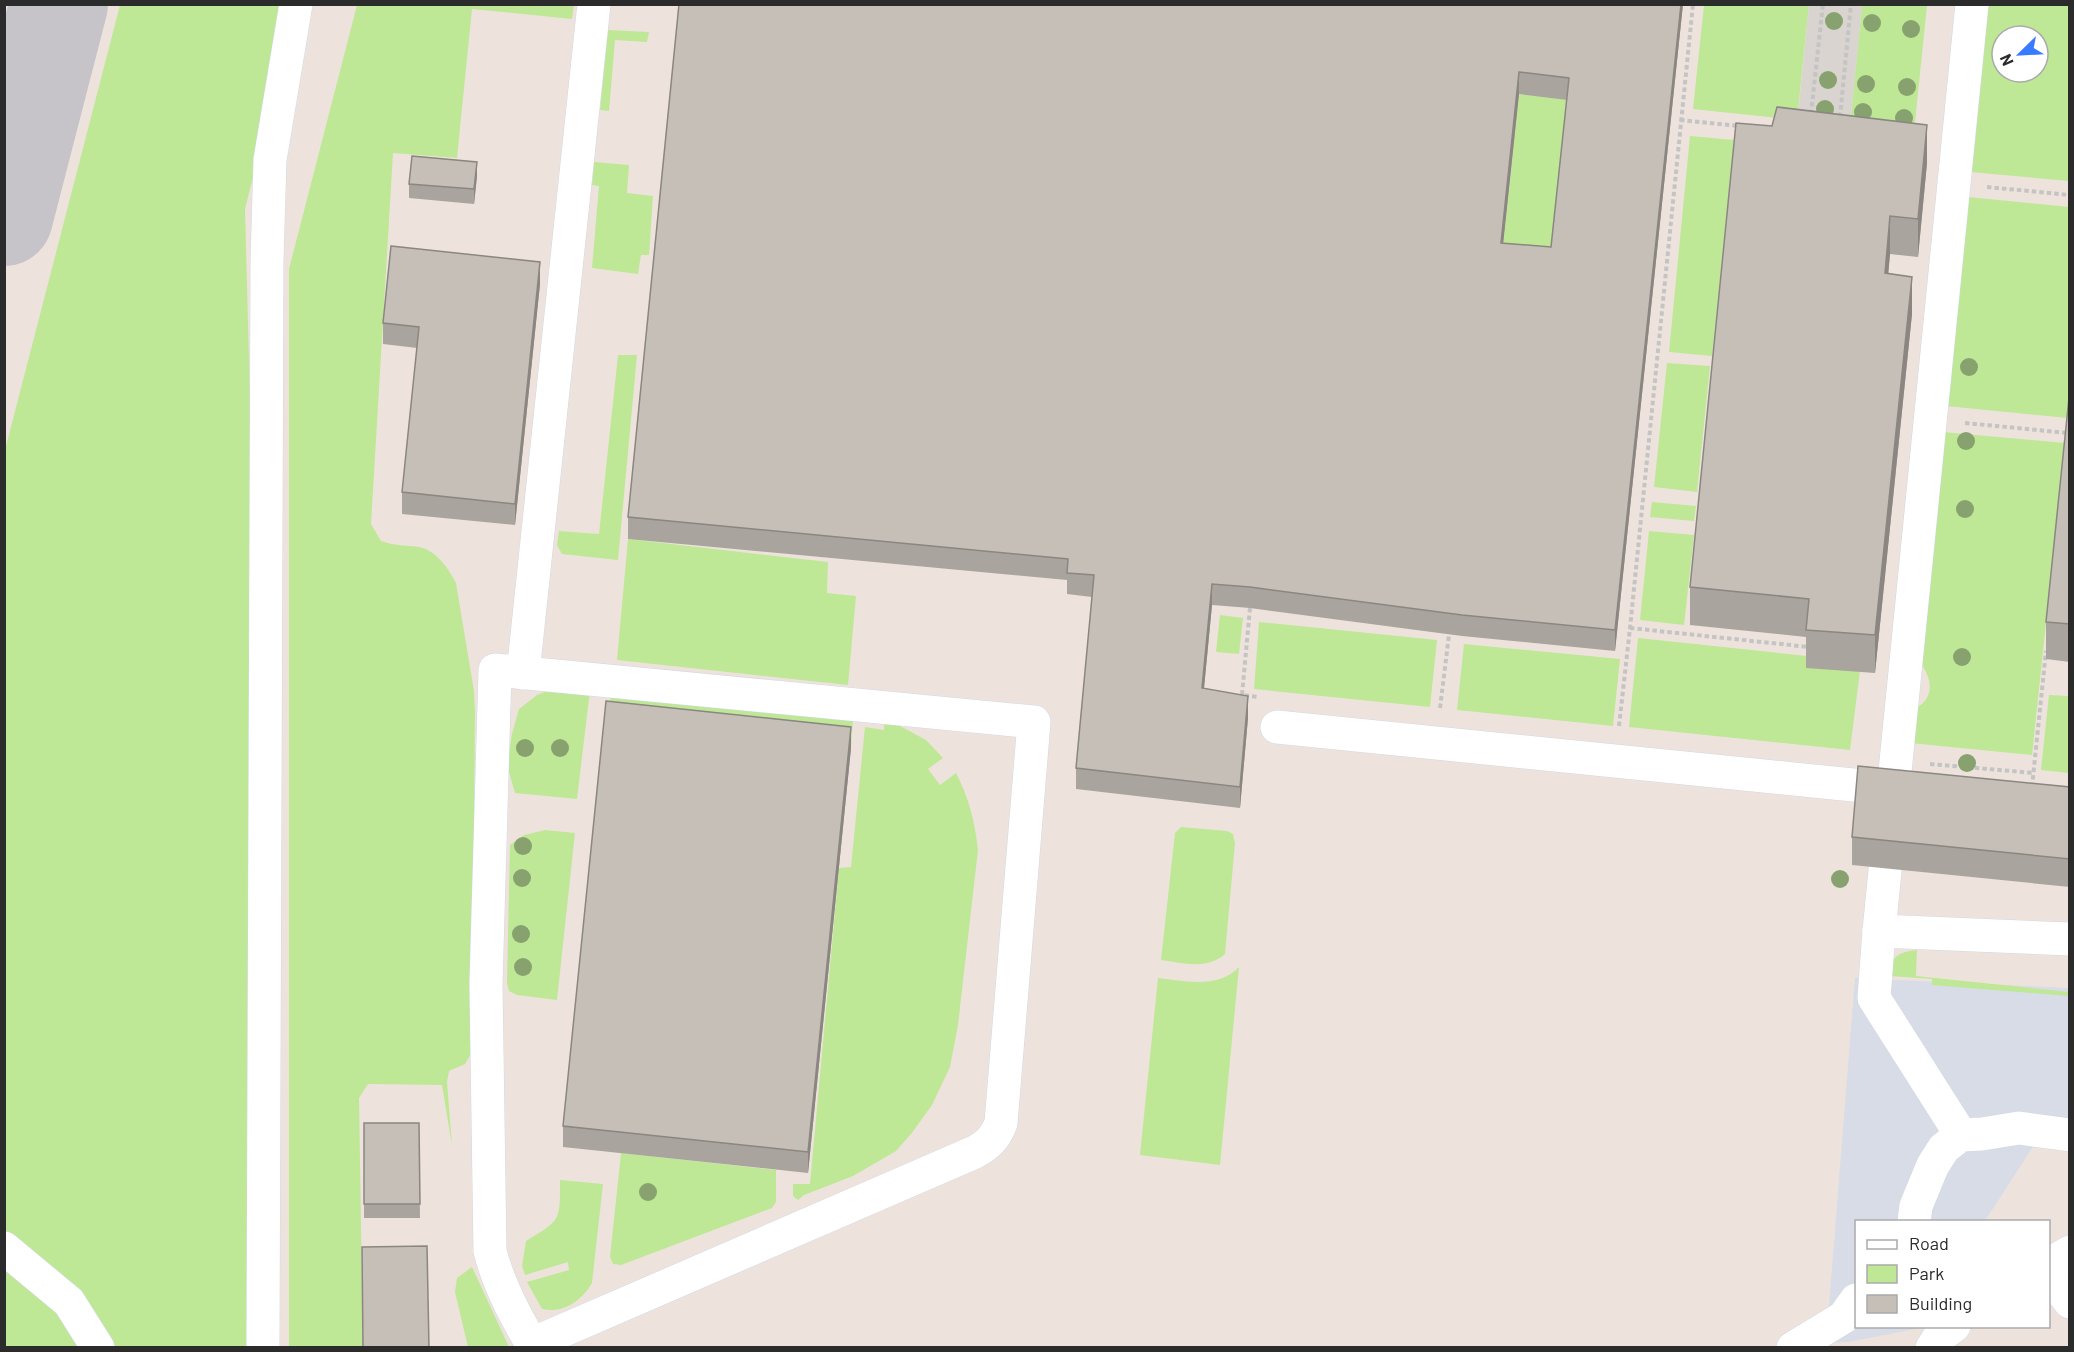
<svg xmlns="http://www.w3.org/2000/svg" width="2074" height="1352" viewBox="0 0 2074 1352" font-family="Barlow,sans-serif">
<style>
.airport{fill:#d8dce6}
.green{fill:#bee895;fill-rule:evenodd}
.plaza{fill:#d9d4cf}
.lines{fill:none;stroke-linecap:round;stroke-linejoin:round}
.taxiway{stroke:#c6c4c9;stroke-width:98}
.minor-casing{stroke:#d1d8e5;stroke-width:34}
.path{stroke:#c4c4c4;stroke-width:4;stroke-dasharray:4.5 3;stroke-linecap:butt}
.minor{stroke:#fff;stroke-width:33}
.tree{fill:#88a26f}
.wall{fill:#aaa49e;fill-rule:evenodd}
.shaded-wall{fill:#8b8681}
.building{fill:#c6bfb8;stroke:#8b8681;stroke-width:1.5;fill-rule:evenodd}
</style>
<rect width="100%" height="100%" fill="#eee3dc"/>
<polygon class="airport" points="1855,978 2069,988 2069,1125 2047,1125 1985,1221 1856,1222 1856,1326 1918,1327 1916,1329 1848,1342 1826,1343"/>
<g class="green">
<polygon points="120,5 296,5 245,209 275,1347 5,1348 5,450"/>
<path d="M357 5H574L572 19 472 9 457 158 393 153 371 524 381 541C395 546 405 545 419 547 436 550 449 569 456 583L474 691 475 713 472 1052 465 1064 449 1071 447 1082 452 1146 442 1085 368 1084 359 1098 363 1347 289 1348V269Z"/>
<polygon points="1704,5 1809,5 1797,120 1693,109"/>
<polygon points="1862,5 1927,5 1914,132 1850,125"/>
<path d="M1987 5H2069V181L1970 172ZM2002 36H2038V72H2002Z"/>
<polygon points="608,30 649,32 647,42 615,40 609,111 600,110"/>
<polygon points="1519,94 1569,100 1551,268 1501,264"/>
<polygon points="1690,136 1734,140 1712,356 1669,352"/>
<polygon points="594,162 629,165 627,193 653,196 649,255 641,255 638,274 592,268 599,186 592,185"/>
<polygon points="1968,197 2069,207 2070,388 2067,418 1946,406"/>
<polygon points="618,355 637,355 618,560 562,554 557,545 559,531 599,534"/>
<polygon points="1667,363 1710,366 1697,492 1654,487"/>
<path d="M1943 432 2065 443 2032 755 1910 743 1918 707C1936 695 1931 676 1919 661Z"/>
<polygon points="1652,502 1696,506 1694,521 1650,517"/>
<polygon points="1649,531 1694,535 1684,625 1640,620"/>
<polygon points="628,539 828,562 827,593 856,596 848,685 617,660"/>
<polygon points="1220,615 1243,618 1239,654 1216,652"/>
<polygon points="1259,622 1437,640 1430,707 1254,689"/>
<polygon points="1638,638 1807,656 1860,671 1850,750 1629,727"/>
<polygon points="1464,644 1620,659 1613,726 1457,710"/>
<polygon points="560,686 590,690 577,799 515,793 507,765 512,734 519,709 537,695"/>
<polygon points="612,691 853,718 851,748 629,724 609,706"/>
<polygon points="2049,695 2069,696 2069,773 2041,770"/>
<path d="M884 722 900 726 926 740 943 758 928 769 940 785 956 773C969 798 975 822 978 850L958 1025 950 1067 932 1105 911 1134 896 1151 853 1176 804 1195 798 1200 793 1196V1184H810L839 868 851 867 865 727 884 730Z"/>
<path d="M1181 827 1227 831 1233 834 1235 843 1225 954C1207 970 1183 963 1161 960L1175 833Z"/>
<polygon points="545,830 575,833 557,1000 517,995 509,991 507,983 510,845 524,835"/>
<path d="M1917 950 1916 976 2069 992V996L1932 985V979L1890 976C1890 956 1899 952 1917 950Z"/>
<path d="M1239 967 1220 1165 1140 1155 1158 978C1185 981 1219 989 1239 967Z"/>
<polygon points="621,1153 776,1170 776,1202 772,1208 621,1265 613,1264 610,1257"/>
<path d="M560 1180 603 1184 592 1283C582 1301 562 1314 542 1309L527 1282 569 1270 568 1262 525 1275 522 1266 526 1241C561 1220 560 1221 560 1180Z"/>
<polygon points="472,1267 509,1347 468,1347 455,1292 457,1278"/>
</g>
<polygon class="plaza" points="1809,5 1862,5 1850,125 1795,144"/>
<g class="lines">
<polyline class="taxiway" points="4,217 59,4"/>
<g class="minor-casing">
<g id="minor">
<polyline points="523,673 594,4"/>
<polyline points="1277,727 1893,789"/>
<polyline points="1879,931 1972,4"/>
<polyline points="1961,1135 1874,998 1879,931 2070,939"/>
<polyline points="1914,1222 1916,1206 1933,1165 1944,1148 1961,1135 1982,1134 2019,1128 2070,1135"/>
<polyline points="4,1248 69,1302 98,1348"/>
<polyline points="2048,1265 2070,1252"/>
<polyline points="2058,1286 2070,1302"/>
<path d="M532 1344 975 1152C989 1144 995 1138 1001 1123L1034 722 495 670 486 984 490 1251C499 1286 516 1317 534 1348"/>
<polyline points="263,1348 267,261 270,160 296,4"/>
<polyline points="1793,1348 1844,1317 1856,1300"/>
<polyline points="1932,1348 1939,1337 1954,1326"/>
</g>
</g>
<g class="path">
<polyline points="1811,114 1823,4"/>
<polyline points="1840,117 1851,4"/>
<polyline points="1680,120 1739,126"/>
<polyline points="1987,187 2070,195"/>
<polyline points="1965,423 2068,433"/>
<polyline points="1250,608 1242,695 1259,697"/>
<polyline points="1630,628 1809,647"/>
<polyline points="1440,708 1449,635"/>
<polyline points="1619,726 1630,628 1693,4"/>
<polyline points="1930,764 2034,773"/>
<polyline points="2032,787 2046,651"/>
</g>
<use href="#minor" class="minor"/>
</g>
<g class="tree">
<circle cx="1834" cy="21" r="9"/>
<circle cx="1872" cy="23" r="9"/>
<circle cx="1911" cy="29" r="9"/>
<circle cx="1828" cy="80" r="9"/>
<circle cx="1866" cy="84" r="9"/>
<circle cx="1907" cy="87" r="9"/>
<circle cx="1825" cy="109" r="9"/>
<circle cx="1863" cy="112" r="9"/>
<circle cx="1904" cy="118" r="9"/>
<circle cx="1969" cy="367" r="9"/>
<circle cx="1966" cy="441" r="9"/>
<circle cx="1965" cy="509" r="9"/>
<circle cx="1962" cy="657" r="9"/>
<circle cx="525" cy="748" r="9"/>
<circle cx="560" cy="748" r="9"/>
<circle cx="1967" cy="763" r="9"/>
<circle cx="523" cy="846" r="9"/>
<circle cx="522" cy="878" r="9"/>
<circle cx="1840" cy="879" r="9"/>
<circle cx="521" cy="934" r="9"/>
<circle cx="523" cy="967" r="9"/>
<circle cx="648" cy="1192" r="9"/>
</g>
<g class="wall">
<path d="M679 4H1683L1615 651 1462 636 1250 608 1212 605 1204 688 1248 718 1240 808 1076 789V768L1092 597 1067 594V580L628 539V517ZM1519 94 1567 100 1551 247 1503 243Z"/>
<polygon points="1736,123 1927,163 1918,257 1890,254 1888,274 1912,314 1875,673 1806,668 1806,637 1690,625 1690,587"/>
<polygon points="477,176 474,204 409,198 409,184"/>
<polygon points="540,284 515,525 402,514 402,492 417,348 383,344 383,323"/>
<polygon points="2070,388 2070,662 2046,659 2046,622"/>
<polygon points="851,748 808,1173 563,1147 563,1126"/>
<polygon points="2070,787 2070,887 1852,865 1852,837"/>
<polygon points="364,1123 419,1123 420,1218 364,1218"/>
</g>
<g class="shaded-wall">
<polygon points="1681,4 1683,4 1615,651 1615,630"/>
<polygon points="1519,72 1519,94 1501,264 1501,243"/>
<polygon points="1927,125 1927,163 1918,257 1918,219"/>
<polygon points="477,162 477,176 474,204 474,189"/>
<polygon points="1890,216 1890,254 1885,311 1885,273"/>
<polygon points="540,262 540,284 515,525 515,504"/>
<polygon points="1912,277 1912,314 1875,673 1875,635"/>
<polygon points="1212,584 1212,605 1202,709 1202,688"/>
<polygon points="1248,696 1248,718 1240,808 1240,787"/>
<polygon points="851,727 851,748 808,1173 808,1152"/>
</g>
<g class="building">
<path d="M679 4H1681L1615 630 1462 615 1250 587 1212 584 1202 688 1248 696 1240 787 1076 768 1094 575 1067 573 1068 559 628 517ZM1519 72 1569 78 1551 247 1501 243Z"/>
<polygon points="1777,107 1927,125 1918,219 1890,216 1885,273 1912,277 1875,635 1806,630 1809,599 1690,587 1736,123 1772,126"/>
<polygon points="412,156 477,162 474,189 409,184"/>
<polygon points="391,246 540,262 515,504 402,492 419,327 383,323"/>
<polygon points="2070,388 2070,624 2046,622"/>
<polygon points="606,701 851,727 808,1152 563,1126"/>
<polygon points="1858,766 2070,787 2070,859 1852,837"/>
<polygon points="364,1123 419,1123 420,1204 364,1204"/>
<polygon points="427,1246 429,1347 363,1347 362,1247"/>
</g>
<rect width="2074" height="1352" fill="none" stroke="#2b2b2b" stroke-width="12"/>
<rect x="1855" y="1220" width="195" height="108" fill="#ffffff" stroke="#aaaaaa" stroke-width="1.5"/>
<rect x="1867" y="1240" width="30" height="9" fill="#ffffff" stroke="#aaaaaa" stroke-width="1.5"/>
<text x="1909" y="1250" font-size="18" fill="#2b2b2b">Road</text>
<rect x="1867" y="1265" width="30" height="18" fill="#bee895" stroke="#aaaaaa" stroke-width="1.5"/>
<text x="1909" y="1280" font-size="18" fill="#2b2b2b">Park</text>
<rect x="1867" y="1295" width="30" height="18" fill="#c6bfb8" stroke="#aaaaaa" stroke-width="1.5"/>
<text x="1909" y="1310" font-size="18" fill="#2b2b2b">Building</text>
<g transform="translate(2020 54) rotate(246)"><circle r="28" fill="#ffffff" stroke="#aaaaaa" stroke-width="1.5"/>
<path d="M0-4.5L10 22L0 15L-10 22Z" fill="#387bff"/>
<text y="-9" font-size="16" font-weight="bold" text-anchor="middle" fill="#2b2b2b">N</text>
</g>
</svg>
